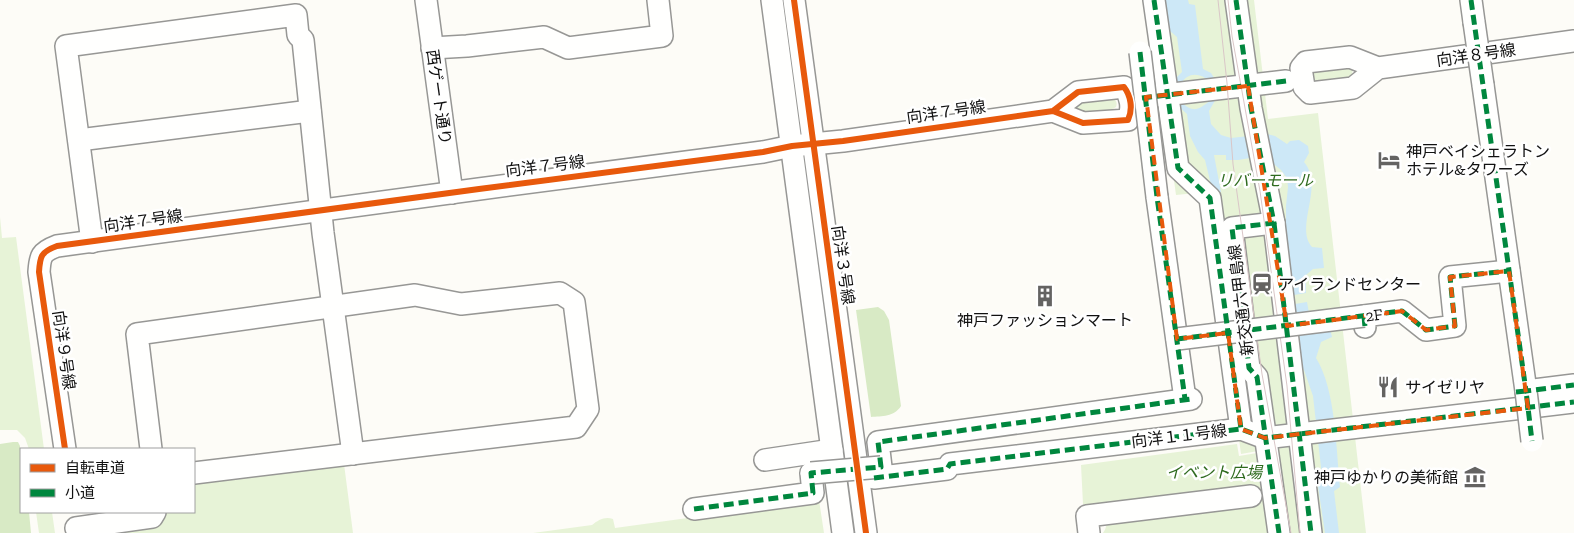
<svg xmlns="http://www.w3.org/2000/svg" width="1574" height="533" viewBox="0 0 1574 533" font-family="'Zilla Slab','Noto Sans JP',serif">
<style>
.green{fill:#e7f3d7}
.forest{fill:#d8eac5}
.water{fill:#cde8f7}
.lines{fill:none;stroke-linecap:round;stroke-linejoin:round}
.minor-casing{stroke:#979795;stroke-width:24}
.minor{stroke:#fffffe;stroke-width:21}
.tram{stroke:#d9c6c7;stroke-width:1}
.minor-bridge-casing{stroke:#979795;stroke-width:24;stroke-linecap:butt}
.minor-bridge{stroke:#fffffe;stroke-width:21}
.quiet{stroke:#00873e;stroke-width:5;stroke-dasharray:10 5;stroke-linecap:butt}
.cycleway-casing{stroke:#fff;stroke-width:9}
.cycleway{stroke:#e8590c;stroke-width:6}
.marked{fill:none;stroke:#e8590c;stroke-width:4;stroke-dasharray:10 6;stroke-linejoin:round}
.labels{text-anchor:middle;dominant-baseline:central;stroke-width:5;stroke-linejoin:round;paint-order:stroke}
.street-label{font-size:16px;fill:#111;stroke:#fff}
.poi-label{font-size:16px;fill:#111;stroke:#fff;text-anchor:start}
.park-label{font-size:16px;font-style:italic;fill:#2f6b1f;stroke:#fff}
</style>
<rect width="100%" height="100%" fill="#fdfcf7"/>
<g class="green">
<polygon points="1149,0 1254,0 1268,119 1318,113 1366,533 1270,533 1258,451 1241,454 1206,192 1176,195"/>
<polygon points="1351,67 1353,70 1351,77 1349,79 1315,82 1313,71"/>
<path d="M1111 97C1115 99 1118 102 1116 107 1106 114 1086 114 1074 109L1075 103Z"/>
<polygon points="807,181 857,533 851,533 802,182"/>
<polygon points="0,217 2,238 16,237 44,449 29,449 25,438 17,430 0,430"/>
<path d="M1237 444 1239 456 1257 453 1268 533H1103C1107 528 1106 523 1109 517L1203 505 1219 511 1253 506 1251 492 1105 509 1095 504H1083L1081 465Z"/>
<polygon points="344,464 353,533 106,533 164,512 194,512 194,484"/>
<path d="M819 500 824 533H533L592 525C598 520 605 516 613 519L615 528Z"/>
<polygon points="36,512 52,512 55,533 39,533"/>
</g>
<g class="forest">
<path d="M878 307 884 311 889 320 901 406C894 417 882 416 871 417L856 310Z"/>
<polygon points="13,442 18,442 20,446 21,512 29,512 31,533 0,533 0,444"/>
</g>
<g class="water">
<path d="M1158 0H1188L1189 4 1195 5 1203 69 1211 73 1216 81 1210 82C1200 72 1187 72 1180 85H1174L1177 77 1182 72 1177 37 1162 24Z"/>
<path d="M1217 97 1209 111 1211 124 1221 135 1231 138 1267 134 1275 136 1287 144 1290 141 1299 140 1308 146 1309 153 1304 162C1325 186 1294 227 1312 247L1322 248 1324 268 1313 269 1306 275V293L1294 295 1286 238V206L1288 187 1287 178 1281 170 1270 161 1256 157 1238 160H1226V155H1214L1221 192 1213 193 1205 160 1198 152 1190 136 1187 114 1176 104 1181 102C1198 118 1203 103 1217 97Z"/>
<path d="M1307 302 1309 313 1327 316 1332 337 1321 342 1316 358C1336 390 1336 449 1340 487L1334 491 1339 533H1325L1317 479 1322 476 1313 396 1304 370 1299 363 1298 348 1300 342 1295 304Z"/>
</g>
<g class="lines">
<g class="minor-casing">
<g id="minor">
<polyline points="426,0 452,193"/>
<polyline points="772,0 843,533"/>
<polyline points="794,0 866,533"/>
<polyline points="1154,0 1178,168 1210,198 1241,429"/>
<polyline points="1236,0 1251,108 1274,223 1232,228 1249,368 1257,377 1279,533"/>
<polyline points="1471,0 1474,22"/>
<polyline points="432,48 467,46 544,37 568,48 662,36 658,0"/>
<polyline points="1378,68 1350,57 1306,62 1301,68 1304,87 1310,93 1353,88 1378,68 1574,41"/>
<polyline points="1483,85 1526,391 1574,385"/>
<polyline points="1155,96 1286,81"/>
<polyline points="79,140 310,111"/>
<polyline points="1157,197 1185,399"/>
<polyline points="1274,223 1311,533"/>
<polyline points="92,242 66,46 296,15 298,35 303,40 323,233 353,454"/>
<polyline points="1365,327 1364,316 1402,311 1426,330 1455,326 1450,277 1509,271"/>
<path d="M65 449 39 272C40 256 41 252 57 246L479 189 763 152 792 146 843 141 1053 111 1078 92 1124 87C1131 96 1133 109 1128 120L1083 123 1053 111"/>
<polyline points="151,449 137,334 415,295 461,304 560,293 574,302 588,409 576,427 194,473"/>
<polyline points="765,460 832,450"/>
<polyline points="881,467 878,442 1191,399"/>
<polyline points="874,478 947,469 950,464 1241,429 1265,438 1574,402"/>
<polyline points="694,509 813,493 811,473"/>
<polyline points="76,528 152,517 155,512"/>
<polyline points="1089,533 1087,516 1251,496"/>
</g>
</g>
<use href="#minor" class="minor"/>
<g class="tram">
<polyline points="1218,0 1227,83 1233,164 1262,374 1291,533"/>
<polyline points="1228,0 1232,36 1260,191 1287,386 1300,533"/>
</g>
<g class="minor-bridge-casing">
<g id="minor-bridge">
<polyline points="1474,22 1483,85"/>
<polyline points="1140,52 1157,197"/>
<polyline points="1177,339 1364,316"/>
<polyline points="1526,391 1532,441"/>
<polyline points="811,473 881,467"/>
</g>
</g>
<use href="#minor-bridge" class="minor-bridge"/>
<g class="quiet">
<polyline points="1154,0 1178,168 1210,198 1241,429"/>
<polyline points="1236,0 1251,108 1274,223 1232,228 1249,368 1257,377 1279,533"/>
<polyline points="1471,0 1526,391 1574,385"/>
<polyline points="1140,52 1157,197 1185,399"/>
<polyline points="1142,98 1286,81"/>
<polyline points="1274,223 1311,533"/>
<polyline points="1364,316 1365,327"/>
<polyline points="1177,339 1402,311 1426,330 1455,326 1450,277 1509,271"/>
<polyline points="1516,392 1526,391 1532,441"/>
<polyline points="874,478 947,469 950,464 1241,429 1265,438 1574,402"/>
<polyline points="694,509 813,493 811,473 881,467 878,442 1191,399"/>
</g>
<g class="cycleway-casing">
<g id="cycleway">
<polyline points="794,0 866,533"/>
<path d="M65 449 39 272C40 256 41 252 57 246L479 189 763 152 792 146 843 141 1053 111 1078 92 1124 87C1131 96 1133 109 1128 120L1083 123 1053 111"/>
</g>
</g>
<use href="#cycleway" class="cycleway"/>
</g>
<path class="marked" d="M1248 86 1287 326 1402 311 1426 330 1455 326 1450 277 1509 271 1528 408 1265 438 1241 429 1228 333 1177 339 1146 97Z"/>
<defs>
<g id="hotel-bare" transform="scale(1.725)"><path d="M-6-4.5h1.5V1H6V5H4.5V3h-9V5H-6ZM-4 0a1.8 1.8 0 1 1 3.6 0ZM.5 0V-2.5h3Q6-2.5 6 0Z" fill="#646362" stroke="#fff" stroke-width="2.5" paint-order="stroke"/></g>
<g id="station-bare" transform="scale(1.725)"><path d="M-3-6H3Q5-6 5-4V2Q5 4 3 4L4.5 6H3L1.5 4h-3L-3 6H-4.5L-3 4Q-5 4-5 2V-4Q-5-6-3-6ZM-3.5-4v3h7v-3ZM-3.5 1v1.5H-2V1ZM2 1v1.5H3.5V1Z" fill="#646362" stroke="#fff" stroke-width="2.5" paint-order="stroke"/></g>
<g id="building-bare" transform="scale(1.725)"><path d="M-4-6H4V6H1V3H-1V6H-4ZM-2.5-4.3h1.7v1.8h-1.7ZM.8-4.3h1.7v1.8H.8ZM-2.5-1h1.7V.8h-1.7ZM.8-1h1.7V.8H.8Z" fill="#646362" stroke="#fff" stroke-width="2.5" paint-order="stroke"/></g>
<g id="restaurant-bare" transform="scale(1.725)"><path d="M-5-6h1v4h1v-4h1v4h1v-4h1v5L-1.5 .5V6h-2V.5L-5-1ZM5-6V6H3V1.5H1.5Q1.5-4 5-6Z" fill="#646362" stroke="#fff" stroke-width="2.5" paint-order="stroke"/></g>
<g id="museum-bare" transform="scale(1.725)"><path d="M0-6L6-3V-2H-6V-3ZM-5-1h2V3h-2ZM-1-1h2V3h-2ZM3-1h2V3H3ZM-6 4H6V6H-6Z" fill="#646362" stroke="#fff" stroke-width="2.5" paint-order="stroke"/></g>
</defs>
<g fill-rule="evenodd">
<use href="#hotel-bare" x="1389" y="160"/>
<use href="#station-bare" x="1262" y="284"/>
<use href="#building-bare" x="1045" y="296"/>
<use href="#restaurant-bare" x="1388" y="387"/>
<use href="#museum-bare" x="1475" y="477"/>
</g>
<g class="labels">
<g class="street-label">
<text transform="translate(1476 55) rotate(-8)">向洋８号線</text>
<text transform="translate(439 97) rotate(82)">西ゲート通り</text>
<text transform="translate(946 112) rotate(-8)">向洋７号線</text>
<text transform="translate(545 166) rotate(-7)">向洋７号線</text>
<text transform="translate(143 221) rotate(-8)">向洋７号線</text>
<text transform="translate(843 265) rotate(82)">向洋３号線</text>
<text transform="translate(1241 300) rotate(-97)">新交通六甲島線</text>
<text transform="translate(1374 315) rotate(-7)">2F</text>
<text transform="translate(64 350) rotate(82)">向洋９号線</text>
<text transform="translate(1179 436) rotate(-7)">向洋１１号線</text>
</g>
<g class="poi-label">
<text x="1406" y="151">神戸ベイシェラトン<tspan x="1406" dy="18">ホテル&amp;タワーズ</tspan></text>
<text x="1278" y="284">アイランドセンター</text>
<text x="1045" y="320" text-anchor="middle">神戸ファッションマート</text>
<text x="1405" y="387">サイゼリヤ</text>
<text x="1458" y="477" text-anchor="end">神戸ゆかりの美術館</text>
</g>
<g class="park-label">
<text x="1265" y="180">リバーモール</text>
<text x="1214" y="472">イベント広場</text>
</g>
</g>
<rect x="20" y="448" width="175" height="65" fill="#ffffff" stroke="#a0a0a0"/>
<rect x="30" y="464" width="25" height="8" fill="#e8590c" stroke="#a0a0a0"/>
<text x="65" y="473" font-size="15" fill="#111111">自転車道</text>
<rect x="30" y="489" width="25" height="8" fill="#00873e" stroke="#a0a0a0"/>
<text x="65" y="498" font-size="15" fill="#111111">小道</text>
</svg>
